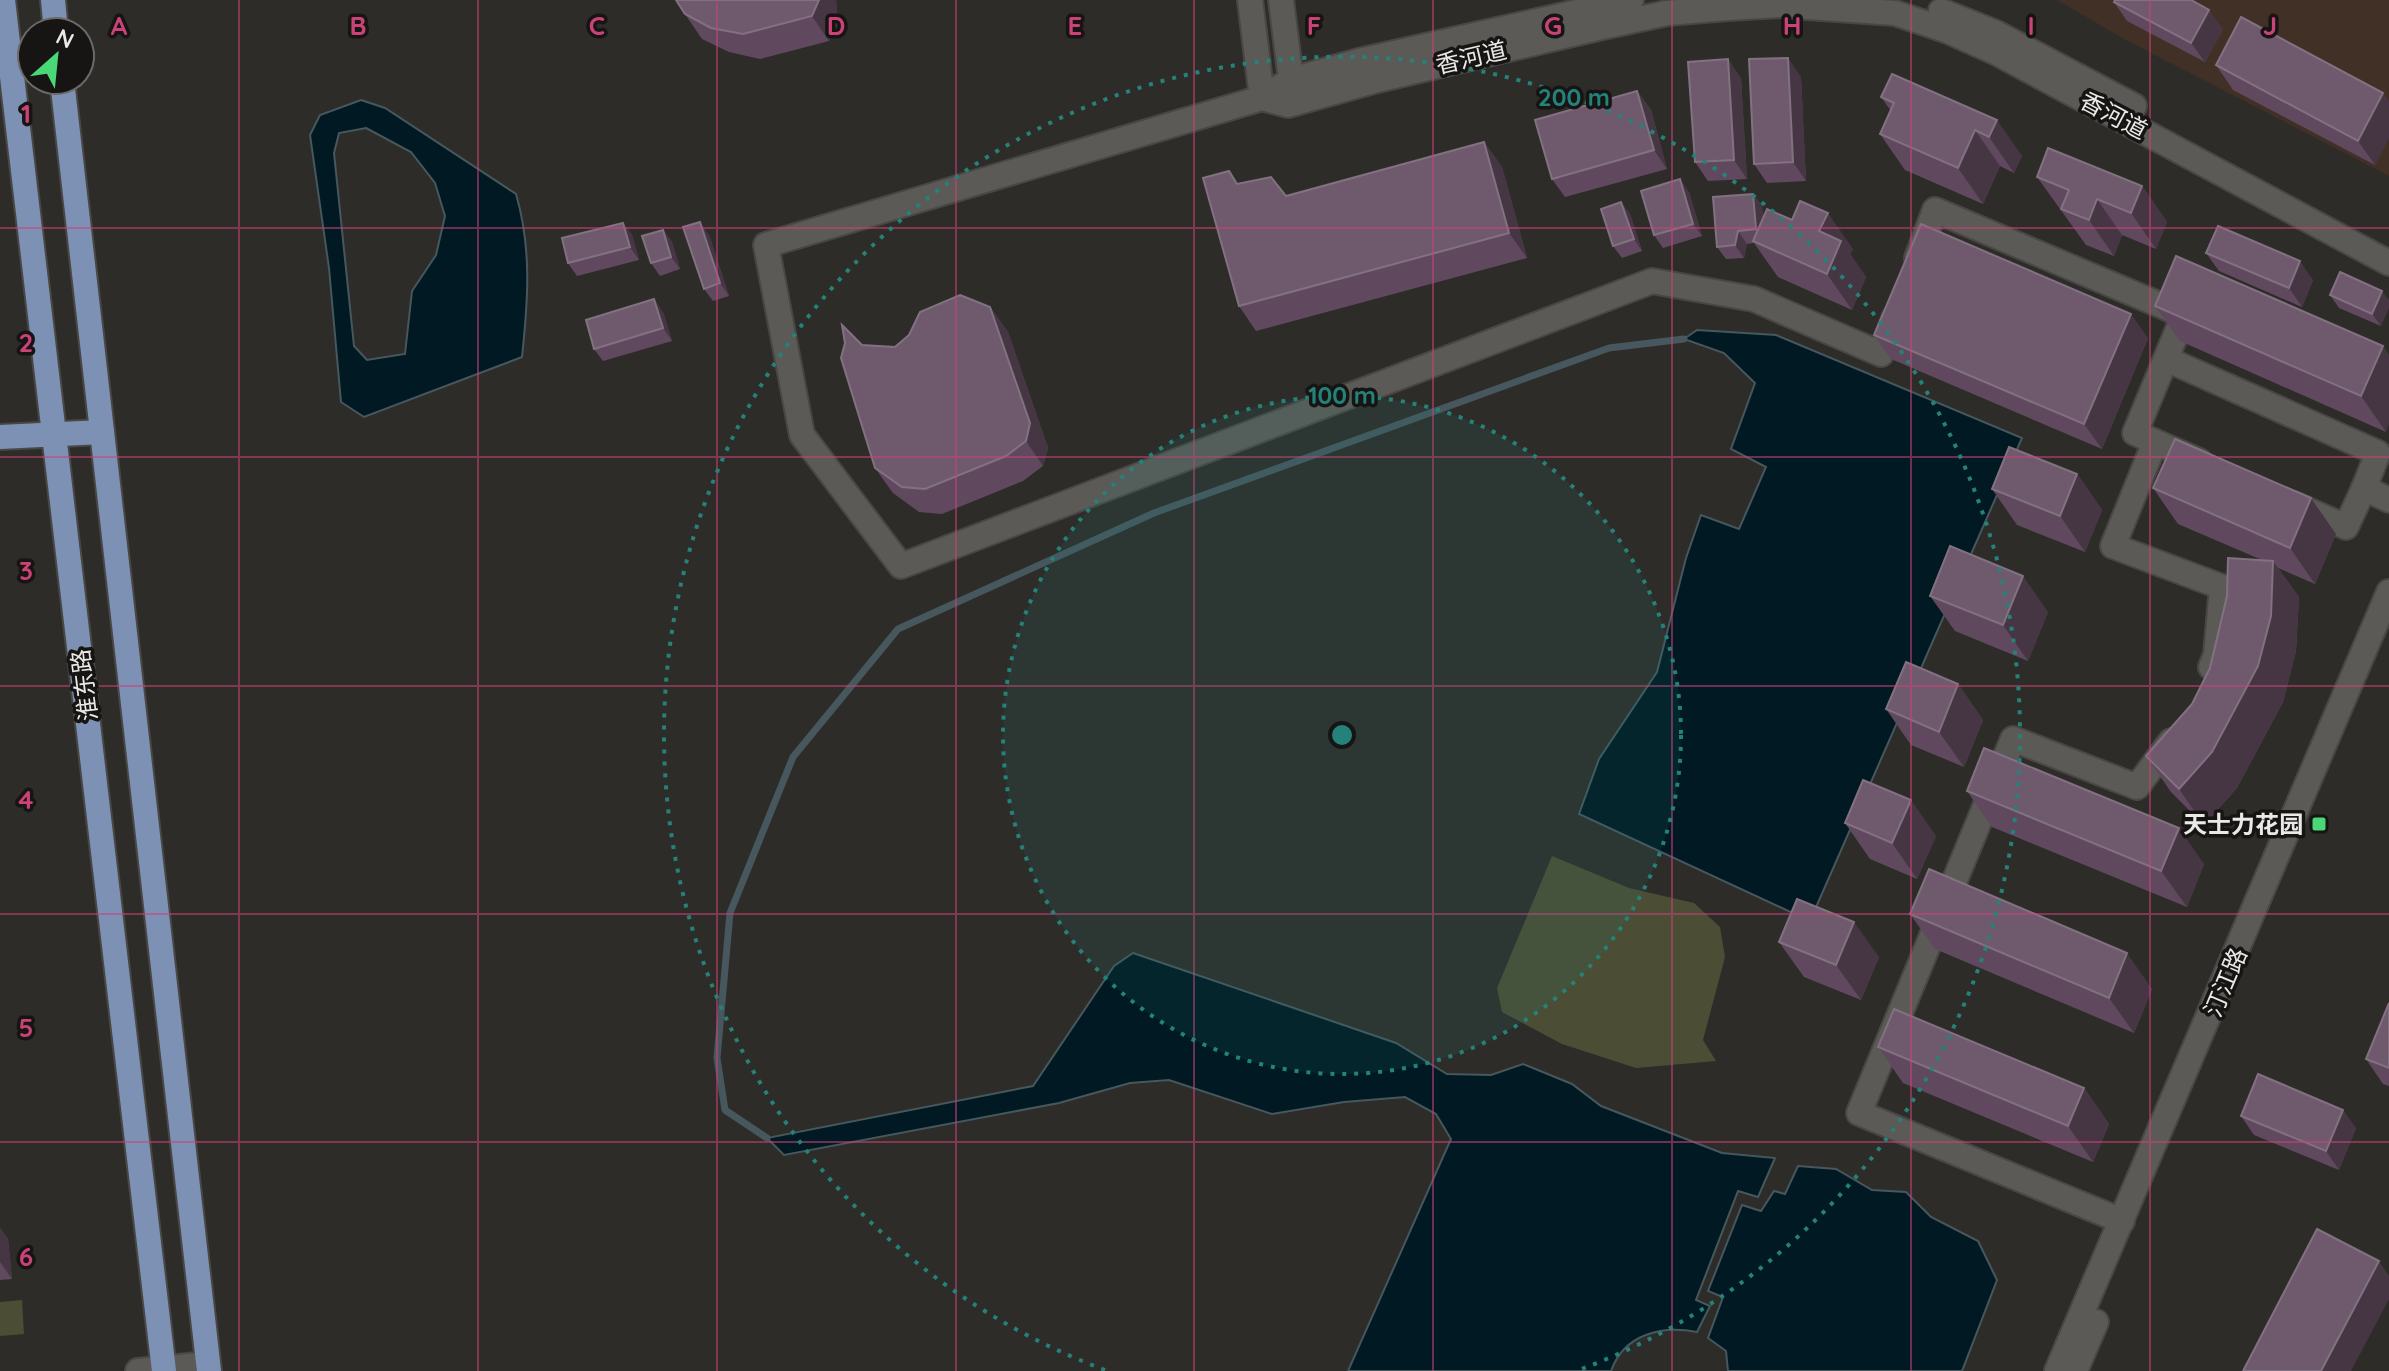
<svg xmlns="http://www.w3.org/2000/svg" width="2389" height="1371" viewBox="0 0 2389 1371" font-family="Quicksand,'Noto Sans SC',sans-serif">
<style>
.industrial{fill:#403025}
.green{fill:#4b4d35}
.water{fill:#001922;stroke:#46575d;stroke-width:2;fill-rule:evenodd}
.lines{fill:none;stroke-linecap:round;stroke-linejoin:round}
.stream{stroke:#46575d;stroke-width:7}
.minor-casing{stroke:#494745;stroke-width:28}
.major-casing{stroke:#494745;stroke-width:28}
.minor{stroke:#5c5a57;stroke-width:24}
.major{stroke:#7d91b5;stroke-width:24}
.wall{fill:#60495e}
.shaded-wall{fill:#463643}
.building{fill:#6f5a6d;stroke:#827180;stroke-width:2}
.grid{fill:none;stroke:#ca4277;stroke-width:2;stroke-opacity:0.55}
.ring{fill:none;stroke:#25827a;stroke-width:4;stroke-dasharray:4 8}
.poi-dot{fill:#4ad778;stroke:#161513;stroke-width:3}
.labels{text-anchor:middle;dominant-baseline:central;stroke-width:7;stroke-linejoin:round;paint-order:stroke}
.street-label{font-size:24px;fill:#eae9e7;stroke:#161513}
.poi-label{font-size:24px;font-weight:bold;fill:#eae9e7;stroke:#161513;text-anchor:end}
.grid-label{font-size:26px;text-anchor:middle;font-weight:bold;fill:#ca4277;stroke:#161513;stroke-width:7;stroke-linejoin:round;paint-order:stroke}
.centre{fill:#25827a;stroke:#161513;stroke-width:4}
.ring-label{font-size:24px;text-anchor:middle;font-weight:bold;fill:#25827a;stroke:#161513;stroke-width:7;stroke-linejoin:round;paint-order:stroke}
</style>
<rect width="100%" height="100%" fill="#2e2c29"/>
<polygon class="industrial" points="2057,0 2389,0 2389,176 2124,39"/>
<g class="green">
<polygon points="1552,856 1629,888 1694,903 1720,927 1725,957 1703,1040 1716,1061 1636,1068 1562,1044 1502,1012 1497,988"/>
<polygon points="22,1300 24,1334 0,1336 0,1302"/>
</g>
<g class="water">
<path d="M361 100 385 108 516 194C532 249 528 301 522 357L364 417 341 402 329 268 310 135 320 115ZM366 128 411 152 435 183 445 216 436 255 412 291 405 354 367 360 354 346 334 153 339 133Z"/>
<polygon points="1697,330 1776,335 2022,438 1810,921 1579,814 1599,759 1657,672 1686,558 1701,515 1739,529 1766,467 1731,449 1755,383 1724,353 1684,339"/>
<path d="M1133 953 1396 1043 1447 1074 1491 1075 1523 1064 1572 1084 1601 1106 1722 1153 1775 1158 1758 1197 1738 1191 1696 1300 1710 1306 1697 1332C1662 1325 1624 1334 1611 1371H1348L1451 1139 1436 1114 1405 1097 1344 1102 1272 1114 1169 1080 1130 1083 1059 1103 784 1155 767 1138 1033 1086 1114 966Z"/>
<polygon points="1798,1166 1836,1169 1872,1190 1906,1192 1931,1217 1978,1241 1997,1280 1962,1371 1728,1371 1726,1351 1708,1338 1723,1297 1708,1291 1742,1205 1761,1211 1774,1191 1785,1194"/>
</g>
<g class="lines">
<polyline class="stream" points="767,1138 725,1110 717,1058 730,913 793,757 898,629 1154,513 1609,348 1684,339"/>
<g class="minor-casing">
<g id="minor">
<polyline points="1250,0 1262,98"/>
<polyline points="1281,0 1291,80 1289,93"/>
<polyline points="1631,0 1359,61 1291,80 1262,98 766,245 802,435 901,566 1652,281 1754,299 1881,354 1894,319"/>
<polyline points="1941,11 1996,33 2134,106"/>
<polyline points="1262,98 1288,105 1377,80 1602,27 1667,13 1728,8 1779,5 1895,13 1948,31 1995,52 2389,263"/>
<polyline points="1917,258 1935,210 2184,315 2135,433 2199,461"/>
<polyline points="2166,359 2378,453 2364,488"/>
<polyline points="2155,442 2113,546 2222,587 2216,655 2211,667"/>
<polyline points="2294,504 2346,527 2364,488 2389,500"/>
<polyline points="2122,1221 1859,1113 2013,739 2137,787 2171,741"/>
<polyline points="138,1371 208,1364"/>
<polyline points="2057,1371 2389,592"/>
<polyline points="2075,1371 2096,1322"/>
</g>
</g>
<g class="major-casing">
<g id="major">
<polyline points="3,0 164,1371"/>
<polyline points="53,0 56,32"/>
<polyline points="62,80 209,1371"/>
<polyline points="0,437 102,432"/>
</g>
</g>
<use href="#minor" class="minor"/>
<use href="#major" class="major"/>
</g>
<g class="wall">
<polygon points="836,0 838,23 829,41 760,59 729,52 702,39 685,14"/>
<polygon points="2114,2 2223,29 2205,62 2127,21"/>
<polygon points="2216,65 2389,101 2375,165 2233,90"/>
<polygon points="1892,74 2022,156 2014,173 2000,166 1983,204 1905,170 1880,134 1891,111 1881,97"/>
<polygon points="1801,77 1806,181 1767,183 1754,164"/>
<polygon points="1741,78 1747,179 1708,181 1695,162"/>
<polygon points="1637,91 1651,110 1667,169 1565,197 1552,179"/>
<polygon points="1484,142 1502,167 1527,258 1256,331 1239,306 1239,184 1286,196"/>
<polygon points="2037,177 2142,186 2167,222 2156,249 2122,235 2114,256 2086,245"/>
<polygon points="1689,192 1702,236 1663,248 1654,235"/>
<polygon points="1753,194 1762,206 1763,220 1853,249 1850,254 1866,277 1852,310 1778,277 1754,243 1747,244 1744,258 1726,259 1717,247"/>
<polygon points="1621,202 1630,214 1642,251 1622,258 1613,246"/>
<polygon points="623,223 632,235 639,260 577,276 568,263"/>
<polygon points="663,230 672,242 680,269 660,276 651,263"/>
<polygon points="709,235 729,296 713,301 704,289"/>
<polygon points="2206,253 2313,280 2302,307 2219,271"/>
<polygon points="2382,291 2381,326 2339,308 2330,295"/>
<polygon points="2155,306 2383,346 2386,432 2180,341"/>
<polygon points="990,307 1008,332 1048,448 1043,466 1023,481 942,514 919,512 893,493 875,468 862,345 895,347"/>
<polygon points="663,312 672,341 603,361 594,349"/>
<polygon points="1874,335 2148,338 2102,449 1891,359"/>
<polygon points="2077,474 2102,510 2085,552 2017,525 1992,489"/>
<polygon points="2153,488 2336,534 2315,584 2278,568 2299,597 2296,651 2283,702 2237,788 2204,825 2171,792 2146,756 2192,704 2262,560 2178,524"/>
<polygon points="1930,596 2048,612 2028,661 1955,631"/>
<polygon points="1958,684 1983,720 1964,767 1911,745 1886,709"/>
<polygon points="1967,791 2204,864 2187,907 1992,827"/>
<polygon points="1845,823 1936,836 1917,879 1870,859"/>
<polygon points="1910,914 2152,989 2134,1033 1935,949"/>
<polygon points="1779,942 1879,957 1861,1000 1804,977"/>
<polygon points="2389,1003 2389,1086 2383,1084 2366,1059"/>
<polygon points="1878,1047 2084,1088 2109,1124 2093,1162 1903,1083"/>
<polygon points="2241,1116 2356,1128 2339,1170 2254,1135"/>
<polygon points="0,1228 8,1239 12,1279 0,1280"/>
</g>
<g class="shaded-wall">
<polygon points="819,0 836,0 838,23 829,41 812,16"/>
<polygon points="2209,10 2223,29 2205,62 2191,43"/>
<polygon points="1788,58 1801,77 1806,181 1793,162"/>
<polygon points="1728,59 1741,78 1747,179 1734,160"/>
<polygon points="1637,91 1651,110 1667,169 1654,150"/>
<polygon points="2383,93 2389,101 2389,139 2375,165 2358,141"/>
<polygon points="1997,120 2022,156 2014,173 1989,137"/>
<polygon points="1975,130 2000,166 1983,204 1958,168"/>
<polygon points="1484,142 1502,167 1527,258 1509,233"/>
<polygon points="1680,179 1689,192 1702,236 1693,224"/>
<polygon points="2142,186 2167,222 2156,249 2131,213"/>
<polygon points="1753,194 1762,206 1764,242 1756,229"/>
<polygon points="2097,199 2122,235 2114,256 2089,220"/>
<polygon points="1621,202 1630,214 1642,251 1634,239"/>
<polygon points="1828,213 1853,249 1850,254 1866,277 1852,310 1827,274 1819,231"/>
<polygon points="700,222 709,235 729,296 720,283"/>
<polygon points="623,223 632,235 639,260 630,247"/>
<polygon points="663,230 672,242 680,269 671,257"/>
<polygon points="1738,231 1747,244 1744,258 1735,245"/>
<polygon points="2300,261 2313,280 2302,307 2289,288"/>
<polygon points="2382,291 2389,300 2389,308 2381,326 2372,314"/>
<polygon points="654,299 663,312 672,341 663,328"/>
<polygon points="990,307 1008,332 1048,448 1043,466 1026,441"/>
<polygon points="2131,314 2148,338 2102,449 2084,424"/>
<polygon points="2383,346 2389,355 2389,424 2386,432 2361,396"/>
<polygon points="2077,474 2102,510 2085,552 2060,516"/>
<polygon points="2311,498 2336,534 2315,584 2290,548"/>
<polygon points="2273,561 2299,597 2296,651 2283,702 2237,788 2204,825 2179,789"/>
<polygon points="2023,576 2048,612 2028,661 2003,625"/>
<polygon points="1958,684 1983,720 1964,767 1939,732"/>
<polygon points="1911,800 1936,836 1917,879 1892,843"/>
<polygon points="2179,828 2204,864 2187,907 2161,871"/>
<polygon points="1854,922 1879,957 1861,1000 1836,965"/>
<polygon points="2127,953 2152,989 2134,1033 2109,998"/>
<polygon points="2084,1088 2109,1124 2093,1162 2068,1126"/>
<polygon points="2343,1110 2356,1128 2339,1170 2326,1151"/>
<polygon points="0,1228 8,1239 12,1279 0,1262"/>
<polygon points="2379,1261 2389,1276 2389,1299 2351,1371 2321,1371"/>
</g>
<g class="building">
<polygon points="676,0 819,0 812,16 743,34 711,28 685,14"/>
<polygon points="2115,0 2191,0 2209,10 2191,43 2114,2"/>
<polygon points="2241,17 2383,93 2358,141 2216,65"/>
<polygon points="1788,58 1793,162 1754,164 1749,59"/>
<polygon points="1728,59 1734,160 1695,162 1688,62"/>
<polygon points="1892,74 1997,120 1989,137 1975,130 1958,168 1880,134 1894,103 1881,97"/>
<polygon points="1637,91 1654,150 1552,179 1535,120"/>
<polygon points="1484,142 1509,233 1239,306 1203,178 1229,171 1237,184 1271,177 1286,196"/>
<polygon points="2048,148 2142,186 2131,213 2097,199 2089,220 2061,209 2069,190 2037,177"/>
<polygon points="1680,179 1693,224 1654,235 1641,191"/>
<polygon points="1753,194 1756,229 1738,231 1735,245 1717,247 1713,197"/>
<polygon points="1800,201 1828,213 1819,231 1841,241 1827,274 1753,241 1767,209 1792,220"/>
<polygon points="1621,202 1634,239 1613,246 1601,209"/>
<polygon points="700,222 720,283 704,289 683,227"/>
<polygon points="623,223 630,247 568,263 562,238"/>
<polygon points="1921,224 2131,314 2084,424 1874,335"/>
<polygon points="2218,226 2300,261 2289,288 2206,253"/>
<polygon points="663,230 671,257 651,263 642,236"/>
<polygon points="2176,256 2383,346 2361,396 2155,306"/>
<polygon points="2340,272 2382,291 2372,314 2330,295"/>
<polygon points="960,295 990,307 1030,423 1026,441 1006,456 925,489 902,487 875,468 841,358 845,343 842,325 862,345 895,347 909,335 920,312"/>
<polygon points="654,299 663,328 594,349 586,320"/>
<polygon points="2175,439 2311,498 2290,548 2153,488"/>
<polygon points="2009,447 2077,474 2060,516 1992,489"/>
<polygon points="1950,546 2023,576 2003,625 1930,596"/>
<polygon points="2228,558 2273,561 2271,616 2258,666 2212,752 2179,789 2146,756 2192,704 2210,668 2227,596"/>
<polygon points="1906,662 1958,684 1939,732 1886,709"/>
<polygon points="1984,748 2179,828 2161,871 1967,791"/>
<polygon points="1863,780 1911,800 1892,843 1845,823"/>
<polygon points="1929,869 2127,953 2109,998 1910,914"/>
<polygon points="1797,899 1854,922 1836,965 1779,942"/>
<polygon points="2389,1003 2389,1068 2366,1059"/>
<polygon points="1894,1009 2084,1088 2068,1126 1878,1047"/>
<polygon points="2258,1074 2343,1110 2326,1151 2241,1116"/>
<polygon points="2317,1229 2379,1261 2321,1371 2243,1371"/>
</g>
<path class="grid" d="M239 0V1371M478 0V1371M717 0V1371M956 0V1371M1194 0V1371M1433 0V1371M1672 0V1371M1911 0V1371M2150 0V1371M0 228H2389M0 457H2389M0 686H2389M0 914H2389M0 1142H2389"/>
<circle cx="1342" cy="735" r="339" fill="#25827a" fill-opacity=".12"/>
<g class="ring">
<circle cx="1342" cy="735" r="339"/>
<path d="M1105 1370A678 678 0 1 1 1579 1370"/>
</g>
<rect class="poi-dot" x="2311" y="816" width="16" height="16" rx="4"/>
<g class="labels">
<g class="street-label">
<text transform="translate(1471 57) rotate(-13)">香河道</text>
<text transform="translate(2114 115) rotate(28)">香河道</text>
<text transform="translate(84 685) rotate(-97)">淮东路</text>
<text transform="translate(2225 982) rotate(-67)">汀江路</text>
</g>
<g class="poi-label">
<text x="2303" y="824">天士力花园</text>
</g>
</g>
<g class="grid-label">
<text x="119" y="35">A</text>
<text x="358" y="35">B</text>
<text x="597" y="35">C</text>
<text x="836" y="35">D</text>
<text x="1075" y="35">E</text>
<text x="1314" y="35">F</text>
<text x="1553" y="35">G</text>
<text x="1792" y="35">H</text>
<text x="2031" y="35">I</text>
<text x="2270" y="35">J</text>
<text x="26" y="123">1</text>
<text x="26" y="352">2</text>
<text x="26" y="580">3</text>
<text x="26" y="809">4</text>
<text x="26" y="1037">5</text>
<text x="26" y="1266">6</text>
</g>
<circle cx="1342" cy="735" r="12" class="centre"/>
<g class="ring-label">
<text x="1574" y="106">200 m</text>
<text x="1342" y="404">100 m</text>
</g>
<g transform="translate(56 56) rotate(27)"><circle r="38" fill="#161513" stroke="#6b6a68" stroke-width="2"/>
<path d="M0-6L14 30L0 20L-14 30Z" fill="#4ad778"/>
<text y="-12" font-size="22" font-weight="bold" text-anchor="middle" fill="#eae9e7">N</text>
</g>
</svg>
